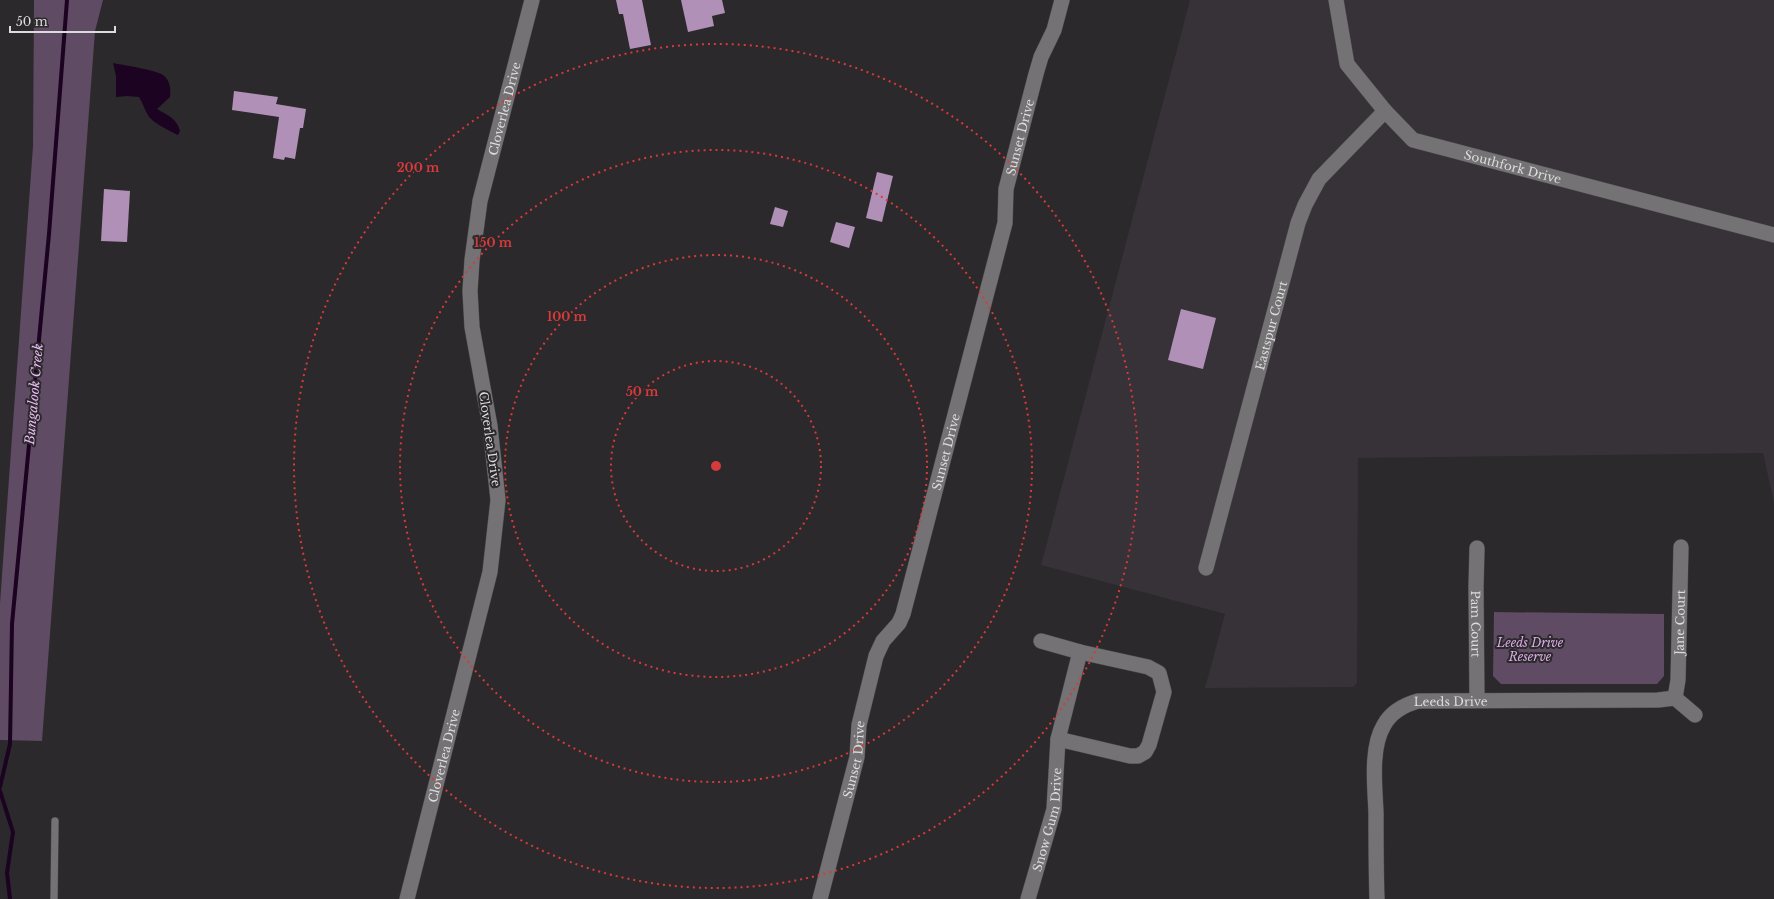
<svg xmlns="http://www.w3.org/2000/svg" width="1774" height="899" viewBox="0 0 1774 899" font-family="'Libre Baskerville',serif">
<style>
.built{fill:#373138}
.green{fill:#5f4b63}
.water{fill:#1b0321}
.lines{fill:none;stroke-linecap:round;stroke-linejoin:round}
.stream{stroke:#1b0321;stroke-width:4}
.building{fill:#b190b8}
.lane-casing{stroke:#484748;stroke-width:8}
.street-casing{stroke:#484748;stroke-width:16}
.lane{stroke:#747274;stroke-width:7}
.street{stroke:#747274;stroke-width:15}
.ring{fill:none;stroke:#d73a3a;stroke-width:2;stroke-dasharray:2 4}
.labels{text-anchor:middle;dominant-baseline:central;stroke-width:4;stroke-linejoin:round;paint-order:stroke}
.street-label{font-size:12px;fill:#dddcdd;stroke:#2b292b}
.park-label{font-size:12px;font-style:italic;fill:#deace9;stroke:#2b292b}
.water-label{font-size:13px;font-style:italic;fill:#edbaf8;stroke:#2b292b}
.centre{fill:#d73a3a;stroke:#2b292b;stroke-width:2}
.ring-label{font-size:12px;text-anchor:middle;font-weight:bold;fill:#d73a3a;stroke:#2b292b;stroke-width:4;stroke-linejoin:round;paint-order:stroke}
</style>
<rect width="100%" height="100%" fill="#2b292b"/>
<polygon class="built" points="1190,0 1774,0 1774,503 1763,453 1358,458 1357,683 1353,687 1205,688 1225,614 1041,565"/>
<g class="green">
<polygon points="34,0 103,0 95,31 42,741 0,740 0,603 33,146"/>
<polygon points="1494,612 1664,614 1664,676 1657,684 1501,684 1493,676"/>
</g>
<path class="water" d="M113 63C123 65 156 70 163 75 170 80 171 89 170 97L157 109C167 115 177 118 180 131L178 135C170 131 151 122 148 115 144 109 143 103 139 97L127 96 116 97V76Z"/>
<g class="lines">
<g class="stream">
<polyline points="0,787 10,744 12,624 49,234 67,0"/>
<polyline points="0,791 13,832 7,873 10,899"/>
</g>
</g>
<g class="building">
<polygon points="616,0 642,0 651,45 630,49 623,14 619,14"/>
<polygon points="681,0 722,0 725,13 712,16 714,26 688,32"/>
<polygon points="234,91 278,97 276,104 306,109 303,128 300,128 295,159 285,157 284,160 273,158 279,117 232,110"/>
<polygon points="877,172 893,176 882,222 866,218"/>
<polygon points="104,189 130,191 127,242 101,241"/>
<polygon points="775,207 788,211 783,227 770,224"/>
<polygon points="836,222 855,227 849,248 830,242"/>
<polygon points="1181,309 1216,318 1203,369 1168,360"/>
</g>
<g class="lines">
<g class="lane-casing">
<polyline id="lane" points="54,899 55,821"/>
</g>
<g class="street-casing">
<g id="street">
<path id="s1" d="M1336 0 1347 64 1385 111 1413 140 1774 235"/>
<path id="s2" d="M1477 548 1476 587 1477 700"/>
<path id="s3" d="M1206 568 1298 223 1305 205 1319 179 1385 111"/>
<polyline points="1041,641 1080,652 1148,667 1159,673 1164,692 1149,745 1145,752 1138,756 1130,756 1058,739"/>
<path id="s4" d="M1675 698 1678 680 1681 547"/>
<polyline points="1675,698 1695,715"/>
<path id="s5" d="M407 899 490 572 498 500 490 426 472 327 470 291 472 260 480 201 532 0"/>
<path id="s6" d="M820 899 857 757 859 725 876 656 883 641 899 623 903 614 1005 223 1006 189 1036 74 1041 57 1054 30 1062 0"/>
<path id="s7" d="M1028 899 1054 809 1058 739 1080 652"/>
<path id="s8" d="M1377 899C1376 870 1376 841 1376 813 1375 787 1370 748 1384 725 1391 712 1404 705 1418 701L1658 700 1675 698"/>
</g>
</g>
<use href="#lane" class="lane"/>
<use href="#street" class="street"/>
</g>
<g class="ring">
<circle cx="716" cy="466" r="105"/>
<circle cx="716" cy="466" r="211"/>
<circle cx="716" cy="466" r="316"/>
<circle cx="716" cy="466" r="422"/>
</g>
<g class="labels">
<g class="street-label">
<text stroke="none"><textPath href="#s5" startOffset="807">Cloverlea Drive</textPath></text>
<text stroke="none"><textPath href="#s6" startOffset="792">Sunset Drive</textPath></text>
<text stroke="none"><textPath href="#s1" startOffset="269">Southfork Drive</textPath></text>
<text stroke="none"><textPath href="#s3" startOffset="251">Eastspur Court</textPath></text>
<text transform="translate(490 439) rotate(82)">Cloverlea Drive</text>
<text stroke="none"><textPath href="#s6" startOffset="468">Sunset Drive</textPath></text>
<text stroke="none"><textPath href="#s4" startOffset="76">Jane Court</textPath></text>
<text stroke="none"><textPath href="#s2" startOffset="76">Pam Court</textPath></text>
<text stroke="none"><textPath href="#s8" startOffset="251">Leeds Drive</textPath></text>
<text stroke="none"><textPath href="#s5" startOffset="148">Cloverlea Drive</textPath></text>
<text stroke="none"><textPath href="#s6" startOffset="144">Sunset Drive</textPath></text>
<text stroke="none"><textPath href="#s7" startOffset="82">Snow Gum Drive</textPath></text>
</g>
<g class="park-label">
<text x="1530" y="642">Leeds Drive<tspan x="1530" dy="14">Reserve</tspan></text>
</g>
<g class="water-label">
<text transform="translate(34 394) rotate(-85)">Bungalook Creek</text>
</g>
</g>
<circle cx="716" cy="466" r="6" class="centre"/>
<g class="ring-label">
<text x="418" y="172">200 m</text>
<text x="493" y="247">150 m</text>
<text x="567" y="321">100 m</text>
<text x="642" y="396">50 m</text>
</g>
<path d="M10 26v6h105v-6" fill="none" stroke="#dddcdd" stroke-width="2"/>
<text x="16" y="26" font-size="12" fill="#dddcdd" stroke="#2b292b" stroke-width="3" paint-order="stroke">50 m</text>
</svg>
